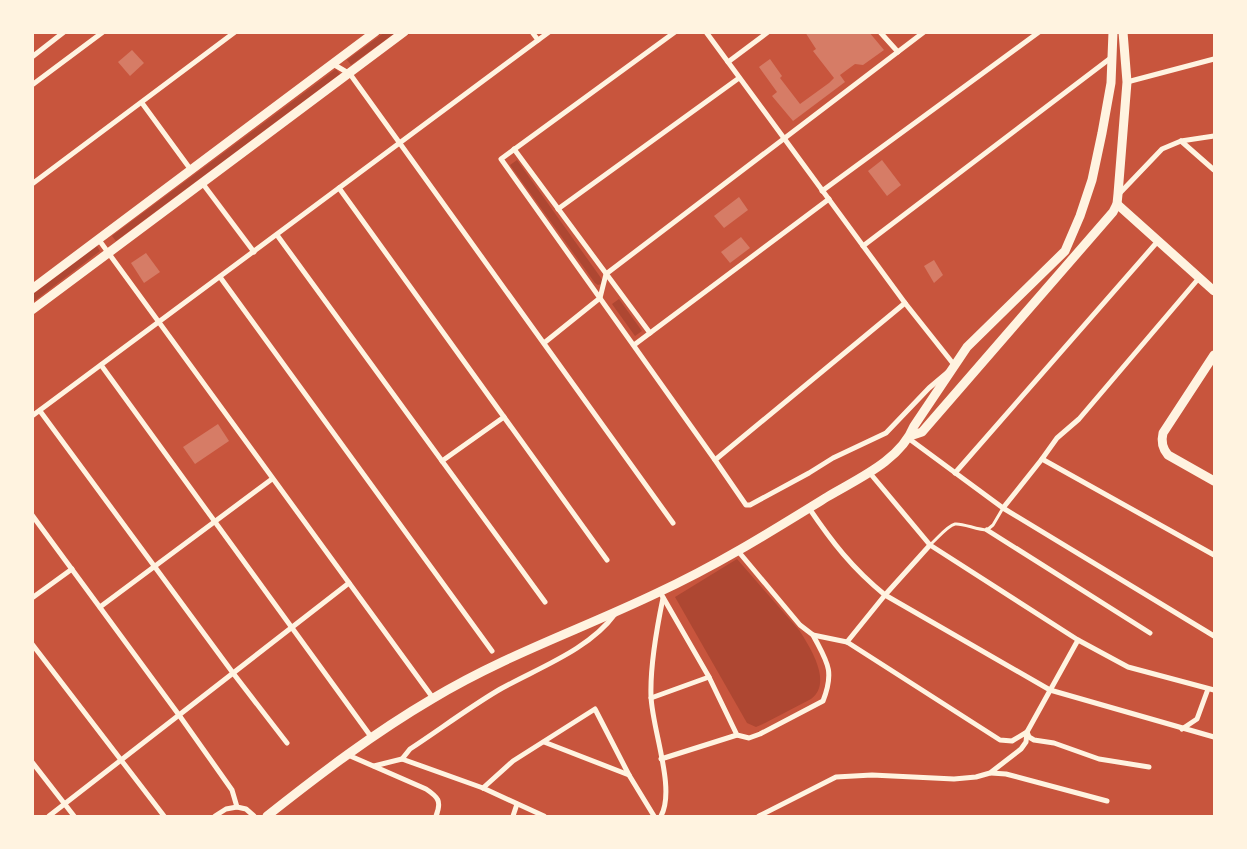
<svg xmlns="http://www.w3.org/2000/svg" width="1247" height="849" viewBox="0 0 1247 849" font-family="Barlow,sans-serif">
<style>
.green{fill:#ae4732}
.building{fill:#d67c66}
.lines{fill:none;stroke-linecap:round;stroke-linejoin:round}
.service{stroke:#fff3e0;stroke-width:3}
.minor{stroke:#fff3e0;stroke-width:5}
.tertiary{stroke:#fff3e0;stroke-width:9}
.secondary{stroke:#fff3e0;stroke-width:9}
</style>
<rect width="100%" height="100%" fill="#c8553d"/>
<g class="green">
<polygon points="385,32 395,33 351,65 347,60"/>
<polygon points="336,69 340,74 116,241 112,236"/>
<polygon points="517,160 601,278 602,280 601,284 598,285 595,283 510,165"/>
<polygon points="97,246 100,251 33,302 33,294"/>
<polygon points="619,299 642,331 635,336 612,304"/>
<path d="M737 559 799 630C810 647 833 683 811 699L765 723 756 727 747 723 675 597Z"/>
</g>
<g class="building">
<polygon points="805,32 869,32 884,50 863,65 855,64 840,75 845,82 793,121 772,96 777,92 759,67 770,59 782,76 780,78 800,104 829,83 834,78 813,51 816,49"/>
<polygon points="132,50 144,63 130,76 118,62"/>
<polygon points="882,160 901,185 887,196 868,171"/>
<polygon points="739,197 748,210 724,228 714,216"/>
<polygon points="741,237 750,248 730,263 721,252"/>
<polygon points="146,253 160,272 144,283 131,263"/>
<polygon points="934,260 943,275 934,283 924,266"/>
<polygon points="218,424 229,441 195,464 183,447"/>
</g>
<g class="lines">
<path class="service" d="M930 545C937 539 947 526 955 524 963 523 977 530 987 530L993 525 1003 508"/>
<g class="minor">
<polyline points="532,32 538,40"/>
<polyline points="675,32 501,159 715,460 746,505 750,505 809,473 833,458 886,433 929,388 948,372"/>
<polyline points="706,32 905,303 955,366"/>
<polyline points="880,32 898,52"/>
<polyline points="32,57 64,32"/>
<polyline points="728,62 768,32"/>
<polyline points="333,64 350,74 673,523"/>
<polyline points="1127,82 1214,59"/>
<polyline points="32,85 103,32"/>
<polyline points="142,103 191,170"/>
<polyline points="1181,141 1214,170"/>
<polyline points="514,149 650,333"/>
<polyline points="32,184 235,32"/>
<polyline points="203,184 254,252"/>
<polyline points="339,188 607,560"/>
<polyline points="822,191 1039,32"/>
<polyline points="1119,194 1162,149 1181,141 1214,136"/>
<polyline points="558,209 739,78"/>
<polyline points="277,235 545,602"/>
<polyline points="99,240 433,698"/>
<polyline points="863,246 1112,57"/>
<polyline points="220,277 492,651"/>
<polyline points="544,343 600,298 606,274 924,32"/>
<polyline points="634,345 829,199"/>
<polyline points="101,365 372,738"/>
<polyline points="40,411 233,673 287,743"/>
<polyline points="32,416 549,32"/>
<polyline points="908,438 1003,508 1214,636"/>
<polyline points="1042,459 1214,555"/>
<polyline points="715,460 905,303"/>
<polyline points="442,461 504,417"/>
<polyline points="869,472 930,545 1078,640 1128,667 1214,690"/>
<polyline points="955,473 1158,241"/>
<path d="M809 508C832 542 852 568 885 595L1050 690 1214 737"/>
<polyline points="1003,508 1042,459 1057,438 1079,419 1199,278"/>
<polyline points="32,515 179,715 232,790 237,807 246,809 254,816"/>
<polyline points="987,530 1150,633"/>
<polyline points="738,551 800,625 813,635 847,642 1000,740 1012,741 1027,732 1029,737 1034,740 1054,743 1099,759 1149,767"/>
<path d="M660 592 709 677 737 735 749 738 760 734 823 701C835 670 827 662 813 635"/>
<polyline points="32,598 72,569"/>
<polyline points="100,607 272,479"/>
<polyline points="847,642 885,595 930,545"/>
<polyline points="32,644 164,816"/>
<polyline points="651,698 709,677"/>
<polyline points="1182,729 1197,719 1208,689"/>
<polyline points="544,742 629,775"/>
<path d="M348 755 426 789C438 797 442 801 436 816"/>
<path d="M402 759 410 749C439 730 467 709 497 691 535 669 588 651 615 614"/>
<polyline points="661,759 737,735"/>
<polyline points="32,762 74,816"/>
<polyline points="374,766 402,759 483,788 544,816"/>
<polyline points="991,773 1006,774 1107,801"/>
<polyline points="483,788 513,761 595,709 629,775 654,816"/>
<polyline points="49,816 349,583"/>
<polyline points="215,816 226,809 237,807"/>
<polyline points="513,816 517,804"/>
<path d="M661 816C676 789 652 729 651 696 650 666 657 627 663 598"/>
<polyline points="759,816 836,777 872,775 954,779 976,777 990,773 1021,749 1026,742 1027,732 1078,640"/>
</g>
<g class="tertiary">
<polyline points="1117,204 1214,291"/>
<path d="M1214 355 1163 433C1161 441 1162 448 1168 455L1214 481"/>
<polyline points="910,436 922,432 1113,212 1117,204 1118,194 1127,82 1123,32"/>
<path d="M267 816C320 774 374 733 432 699 503 656 582 629 657 593 716 566 772 531 827 497 857 479 900 461 914 426L967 347 1065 251 1080 216 1092 180 1102 133 1111 83 1113 32"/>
</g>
<g class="secondary">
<polyline points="32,289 375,32"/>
<polyline points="32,310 404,32"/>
</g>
</g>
<rect width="1247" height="849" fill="none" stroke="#fff3e0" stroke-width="68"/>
</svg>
